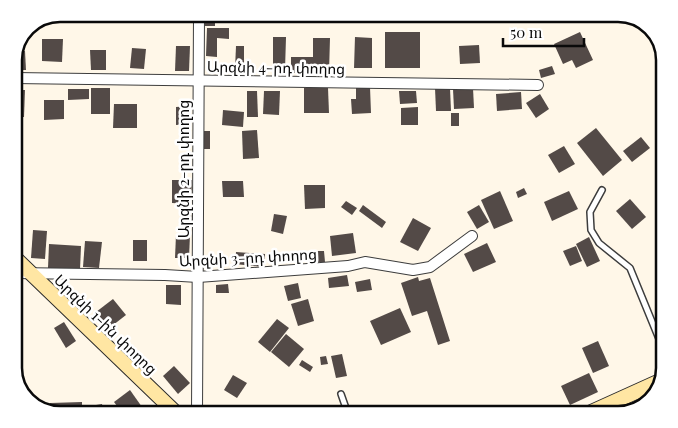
<svg xmlns="http://www.w3.org/2000/svg" width="678" height="428" viewBox="0 0 678 428" font-family="'Playfair Display','Noto Sans Armenian',serif">
<style>
.building{fill:#534a47}
.lines{fill:none;stroke-linecap:round;stroke-linejoin:round}
.lane-casing{stroke:#3d3d3d;stroke-width:8}
.street-casing{stroke:#3d3d3d;stroke-width:12}
.secondary-casing{stroke:#2c2c2c;stroke-width:16}
.lane{stroke:#fff;stroke-width:5}
.street{stroke:#fff;stroke-width:10}
.secondary{stroke:#ffe6a3;stroke-width:14}
.labels{text-anchor:middle;dominant-baseline:central;stroke-width:5;stroke-linejoin:round;paint-order:stroke}
.street-label{font-size:15px;fill:#0a0a0a;stroke:#fff}
.rim{fill:none;stroke:#0a0a0a;stroke-width:2.5}
</style>
<rect width="100%" height="100%" fill="#fff7e8"/>
<g class="building">
<rect x="205" y="14" width="10" height="12"/>
<polygon points="207,28 229,28 229,39 217,38 217,57 206,56"/>
<rect x="385" y="32" width="35" height="36"/>
<polygon points="580,32 593,60 576,68 572,60 563,64 554,44"/>
<polygon points="273,37 286,37 285,69 273,69"/>
<polygon points="355,37 372,38 372,68 354,68"/>
<polygon points="313,38 330,38 329,73 291,73 291,57 313,57"/>
<polygon points="42,39 63,39 62,62 42,61"/>
<polygon points="479,45 480,63 460,64 459,46"/>
<polygon points="176,46 190,46 189,71 175,71"/>
<polygon points="236,46 244,46 244,69 235,69"/>
<polygon points="132,48 146,49 144,69 130,68"/>
<polygon points="90,50 106,50 106,70 91,70"/>
<polygon points="25,51 26,70 14,70 14,57 17,52"/>
<polygon points="552,66 555,74 541,78 539,70"/>
<polygon points="370,87 371,113 352,114 351,99 356,99 356,88"/>
<rect x="91" y="88" width="19" height="26"/>
<polygon points="304,88 328,88 329,113 304,113"/>
<polygon points="435,88 450,88 451,111 436,111"/>
<polygon points="473,88 474,108 454,109 453,89"/>
<polygon points="68,89 89,89 89,99 68,100"/>
<polygon points="14,90 25,90 24,117 14,117"/>
<polygon points="247,91 257,91 258,117 247,117"/>
<polygon points="264,91 280,91 279,115 263,114"/>
<polygon points="399,91 416,91 417,103 400,104"/>
<polygon points="521,92 522,109 497,111 496,94"/>
<polygon points="540,94 549,109 536,118 526,103"/>
<polygon points="44,100 64,100 64,119 44,120"/>
<polygon points="114,104 137,104 137,128 113,128"/>
<polygon points="189,106 189,124 176,125 176,107"/>
<polygon points="418,107 418,125 401,125 401,108"/>
<polygon points="223,110 244,112 243,127 222,125"/>
<rect x="451" y="113" width="8" height="13"/>
<polygon points="596,128 622,160 603,176 577,143"/>
<polygon points="257,130 259,158 243,159 242,131"/>
<polygon points="204,131 210,131 210,149 203,149"/>
<polygon points="641,137 650,148 632,162 623,151"/>
<polygon points="661,138 664,141 664,152 656,143"/>
<polygon points="564,146 575,164 559,173 548,155"/>
<polygon points="172,180 192,180 191,204 172,203"/>
<polygon points="222,181 243,181 244,197 223,197"/>
<polygon points="304,185 325,185 325,208 305,209"/>
<polygon points="524,188 527,194 518,198 516,192"/>
<polygon points="500,191 513,221 494,229 481,200"/>
<polygon points="569,191 578,209 552,221 544,202"/>
<polygon points="630,199 646,217 632,229 616,211"/>
<polygon points="346,201 357,208 352,215 341,207"/>
<polygon points="363,205 386,222 382,228 359,211"/>
<polygon points="479,205 489,222 477,229 467,212"/>
<polygon points="182,211 191,211 192,227 182,227"/>
<polygon points="274,214 287,216 283,234 271,231"/>
<polygon points="413,218 431,228 418,251 400,242"/>
<polygon points="33,230 47,231 45,259 31,258"/>
<polygon points="353,233 356,253 332,256 330,236"/>
<polygon points="176,235 190,235 189,258 175,258"/>
<polygon points="589,237 600,261 587,267 576,244"/>
<rect x="133" y="240" width="14" height="21"/>
<polygon points="85,241 102,242 99,268 83,267"/>
<polygon points="487,243 496,262 473,272 464,254"/>
<polygon points="49,244 81,246 80,270 48,268"/>
<polygon points="576,246 582,261 570,266 563,251"/>
<polygon points="312,251 324,251 325,262 313,262"/>
<polygon points="236,252 265,254 264,267 235,264"/>
<polygon points="347,275 349,286 329,288 328,278"/>
<polygon points="418,277 419,281 430,278 450,341 438,345 427,311 412,316 401,283"/>
<polygon points="370,279 372,290 357,292 355,282"/>
<polygon points="298,283 301,298 288,301 284,286"/>
<polygon points="228,284 229,293 216,293 216,285"/>
<polygon points="166,285 181,285 181,305 166,304"/>
<polygon points="113,299 126,315 108,329 96,312"/>
<polygon points="308,299 314,321 298,326 291,304"/>
<polygon points="400,308 411,332 381,345 370,321"/>
<polygon points="277,319 289,328 270,352 258,342"/>
<polygon points="64,322 76,341 66,348 54,328"/>
<polygon points="286,334 304,349 289,367 271,352"/>
<polygon points="598,341 609,366 593,373 582,348"/>
<polygon points="342,354 347,376 336,378 331,356"/>
<polygon points="326,356 328,364 321,365 320,357"/>
<polygon points="302,360 313,367 310,372 299,365"/>
<polygon points="174,366 190,383 178,394 163,376"/>
<polygon points="589,373 598,392 570,405 561,386"/>
<polygon points="233,375 247,383 237,398 224,390"/>
<polygon points="130,390 142,407 132,414 123,414 114,402"/>
<polygon points="82,402 82,414 61,414 50,411 50,403"/>
<polygon points="102,404 104,414 92,414 90,406"/>
</g>
<g class="lines">
<g class="lane-casing">
<g id="lane">
<polyline points="602,190 590,212 591,230 599,243 630,268 664,351"/>
<polyline points="341,394 348,414"/>
</g>
</g>
<g class="street-casing">
<g id="street">
<polyline points="14,78 538,85"/>
<polyline points="14,273 165,275 198,277 348,266 365,262 413,270 430,267 472,236"/>
<polyline points="197,414 199,14"/>
</g>
</g>
<g class="secondary-casing">
<g id="secondary">
<polyline points="14,257 177,414"/>
<polyline points="587,414 660,381"/>
</g>
</g>
<use href="#lane" class="lane"/>
<use href="#street" class="street"/>
<use href="#secondary" class="secondary"/>
</g>
<g class="labels">
<g class="street-label">
<text transform="translate(276 67) rotate(1)">Արզնի 4-րդ փողոց</text>
<text transform="translate(183 169) rotate(-90)">Արզնի 2-րդ փողոց</text>
<text transform="translate(248 257) rotate(-3)">Արզնի 3-րդ փողոց</text>
<text transform="translate(106 324) rotate(44)">Արզնի 1-ին փողոց</text>
</g>
</g>
<path d="M0 0H678V428H0ZM60 22H618A38 38 0 0 1 656 60V368A38 38 0 0 1 618 406H60A38 38 0 0 1 22 368V60A38 38 0 0 1 60 22Z" fill="#fff" fill-rule="evenodd"/>
<path class="rim" d="M60 22H618A38 38 0 0 1 656 60V368A38 38 0 0 1 618 406H60A38 38 0 0 1 22 368V60A38 38 0 0 1 60 22Z"/>
<path d="M503 38v8h81v-8" fill="none" stroke="#0a0a0a" stroke-width="2.5"/>
<text x="510" y="38" font-size="15" fill="#0a0a0a" stroke="#ffffff" stroke-width="4" paint-order="stroke">50 m</text>
</svg>
